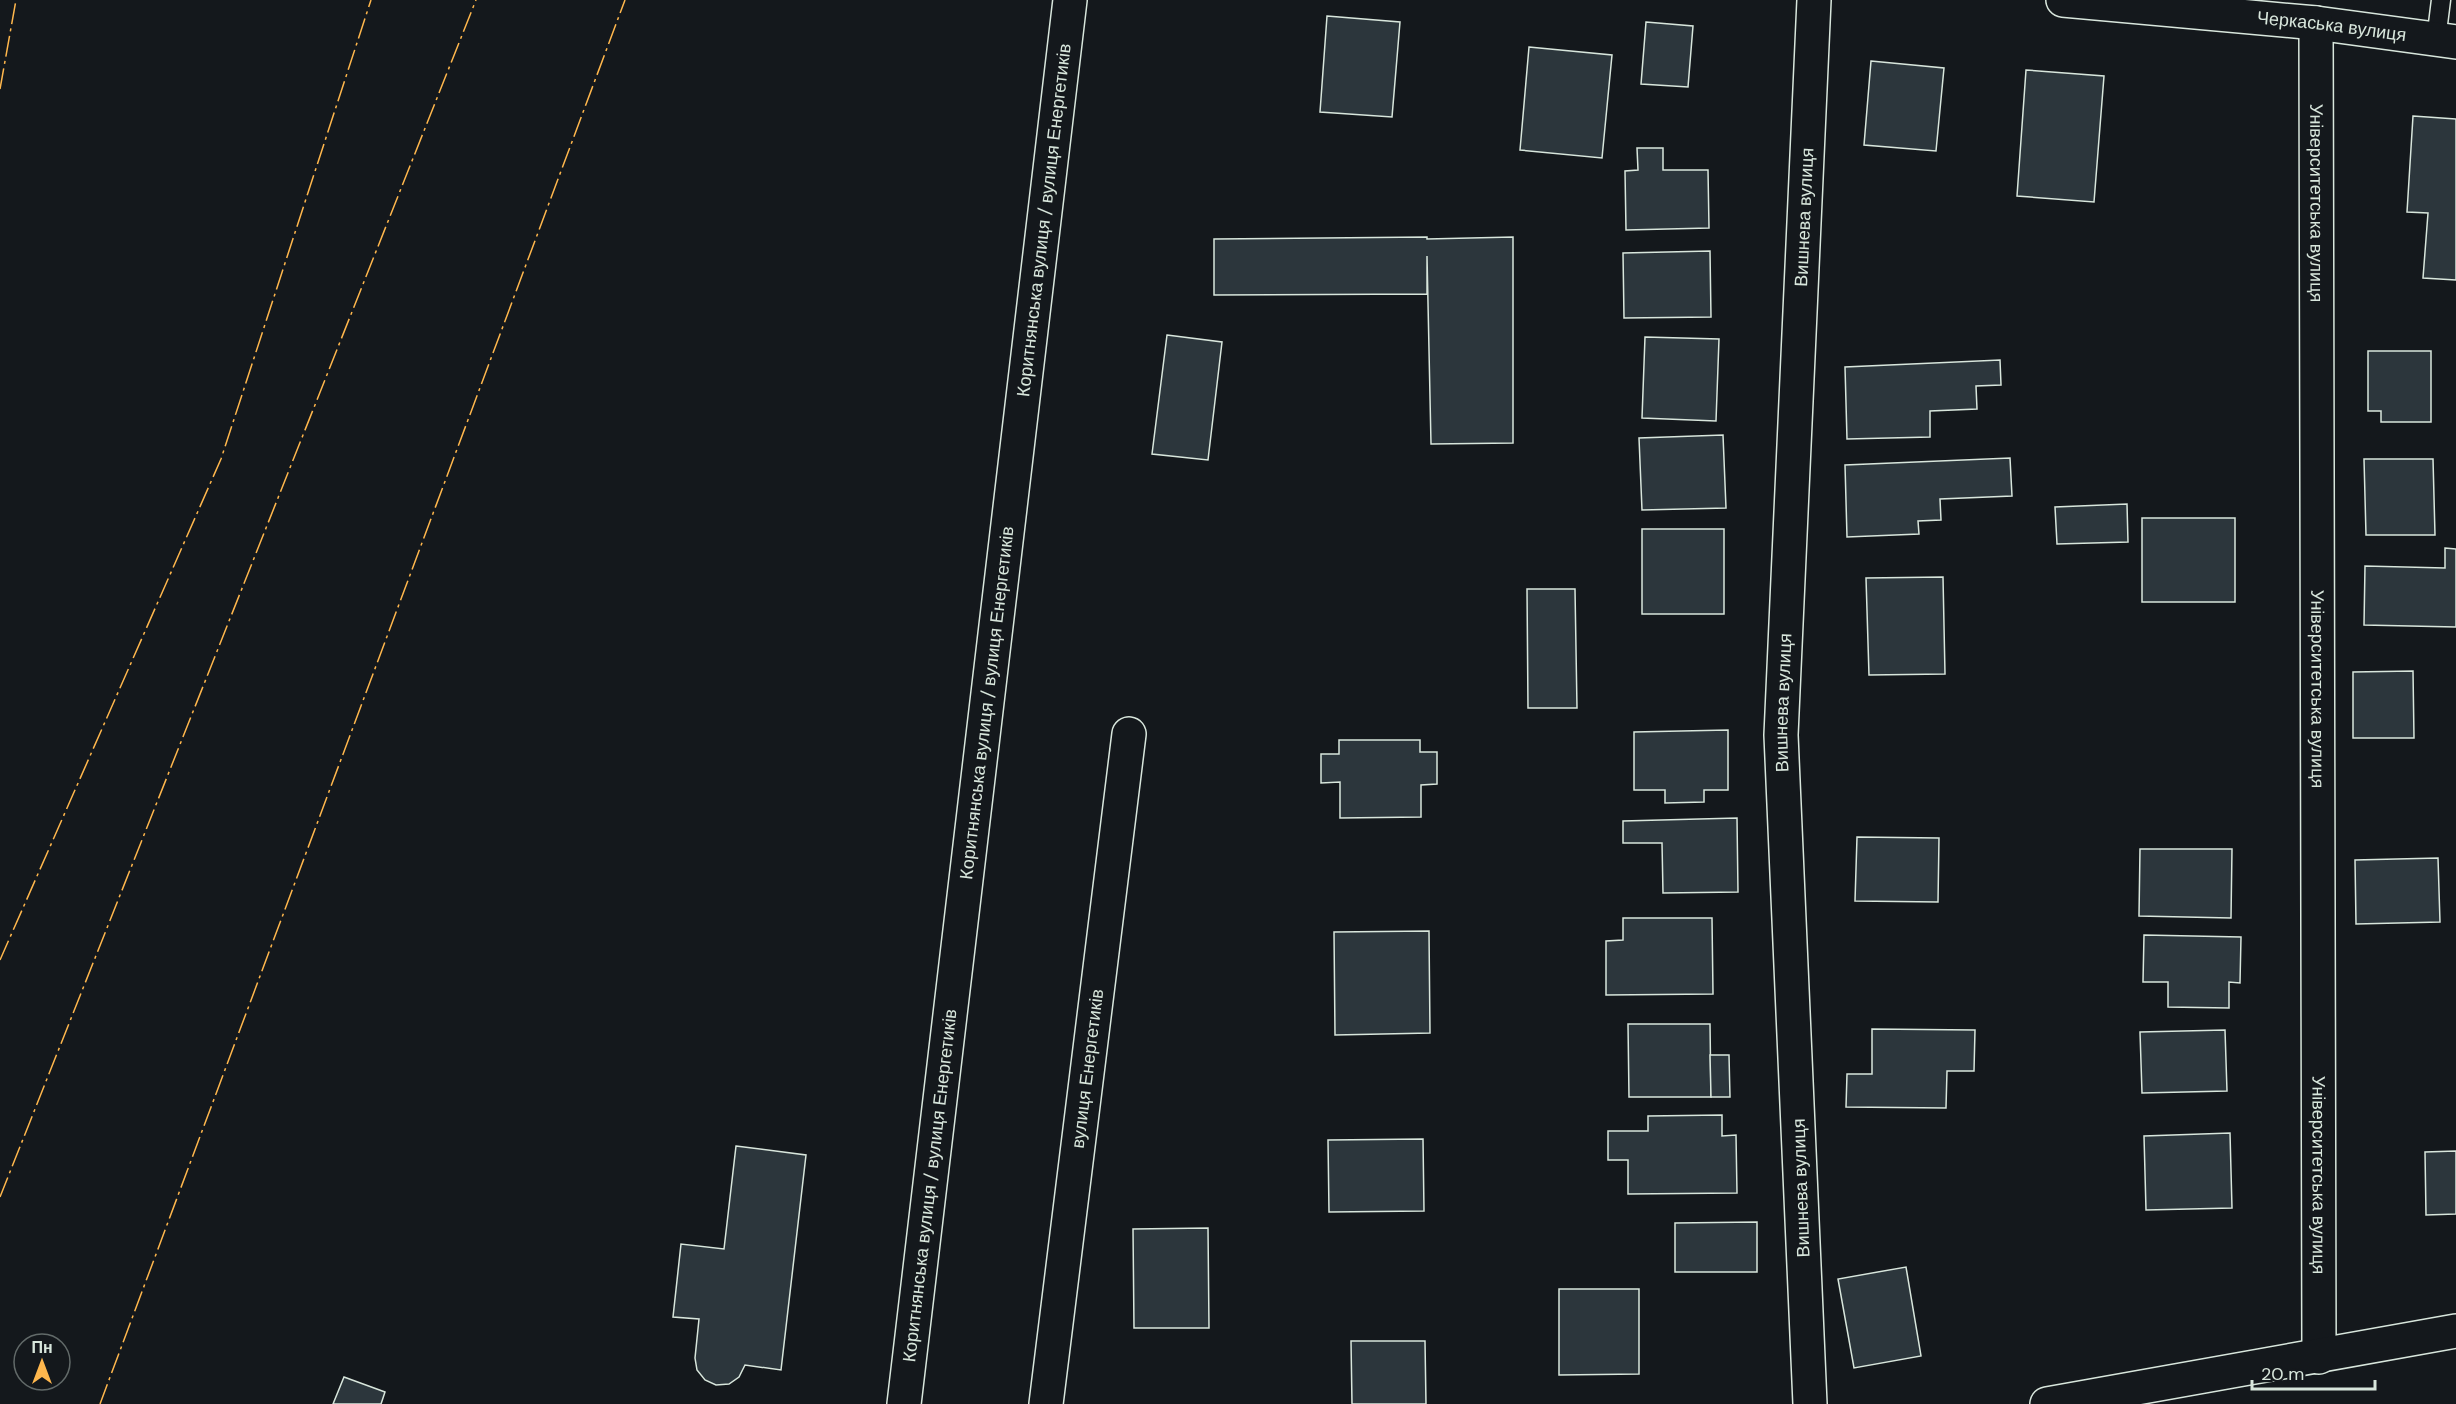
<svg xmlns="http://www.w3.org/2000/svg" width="2456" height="1404" viewBox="0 0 2456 1404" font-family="'DM Sans',sans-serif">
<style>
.building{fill:#2c363c;stroke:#d8e6dc;stroke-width:1.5}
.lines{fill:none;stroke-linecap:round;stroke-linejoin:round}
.service-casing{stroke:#d8e6dc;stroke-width:21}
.minor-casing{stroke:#d8e6dc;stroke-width:36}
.tertiary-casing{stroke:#d8e6dc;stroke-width:36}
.service{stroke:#14181c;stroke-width:18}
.minor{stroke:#14181c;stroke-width:33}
.tertiary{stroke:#14181c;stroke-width:33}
.power{stroke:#ffb74d;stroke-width:1.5;stroke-dasharray:21 4.5 3 4.5;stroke-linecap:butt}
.labels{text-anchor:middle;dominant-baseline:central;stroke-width:4.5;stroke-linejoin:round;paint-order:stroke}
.street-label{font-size:18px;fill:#d8e6dc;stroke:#14181c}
</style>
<rect width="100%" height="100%" fill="#14181c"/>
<g class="building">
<polygon points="1327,16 1400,22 1392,117 1320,112"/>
<polygon points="1646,22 1693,26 1688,87 1641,84"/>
<polygon points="1529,47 1612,55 1602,158 1520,150"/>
<polygon points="1871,61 1944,68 1936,151 1864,145"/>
<polygon points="2026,70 2104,76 2094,202 2017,196"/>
<polygon points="2413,116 2456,119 2456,280 2423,278 2428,213 2407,212"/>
<polygon points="1637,148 1663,148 1663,170 1708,170 1709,228 1626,230 1625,171 1638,170"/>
<polygon points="1427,237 1427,239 1513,237 1513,443 1431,444 1427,256 1427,294 1214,295 1214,239"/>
<polygon points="1710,251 1711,317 1624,318 1623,253"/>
<polygon points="1167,335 1222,342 1208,460 1152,454"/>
<polygon points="1645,337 1719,339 1716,421 1642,418"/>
<polygon points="2368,351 2431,351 2431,422 2381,422 2381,411 2368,411"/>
<polygon points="2000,360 2001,385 1976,386 1977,409 1930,411 1930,437 1847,439 1845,367"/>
<polygon points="1723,435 1726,508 1642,510 1639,438"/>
<polygon points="2010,458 2012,496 1940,499 1941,520 1918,521 1919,534 1847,537 1845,465"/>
<polygon points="2364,459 2433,459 2435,535 2366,535"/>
<polygon points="2127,504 2128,542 2057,544 2055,507"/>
<rect x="2142" y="518" width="93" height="84"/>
<rect x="1642" y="529" width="82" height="85"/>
<polygon points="2445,548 2456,549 2456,627 2364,625 2365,566 2445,568"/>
<polygon points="1943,577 1945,674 1869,675 1866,578"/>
<polygon points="1527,589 1575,589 1577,708 1528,708"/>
<polygon points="2413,671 2414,738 2353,738 2353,672"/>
<polygon points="1728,730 1728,790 1704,790 1704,802 1665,803 1665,790 1634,790 1634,732"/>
<polygon points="1339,740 1420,740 1420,752 1437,752 1437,784 1421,785 1421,817 1340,818 1340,782 1321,783 1321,754 1339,754"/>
<polygon points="1737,818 1738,892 1663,893 1662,843 1623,843 1623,821"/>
<polygon points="1857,837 1939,838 1938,902 1855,901"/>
<polygon points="2140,849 2232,849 2231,918 2139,916"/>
<polygon points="2438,858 2440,922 2356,924 2355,860"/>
<polygon points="1623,918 1712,918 1713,994 1606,995 1606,941 1623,940"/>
<polygon points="1429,931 1430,1033 1335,1035 1334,932"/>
<polygon points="2144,935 2241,937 2240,983 2229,982 2229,1008 2168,1007 2168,982 2143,982"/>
<polygon points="1628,1024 1710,1024 1711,1097 1629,1097"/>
<polygon points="1872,1029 1975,1030 1974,1071 1947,1071 1946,1108 1846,1107 1847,1074 1872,1074"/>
<polygon points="2225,1030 2227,1091 2142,1093 2140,1032"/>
<polygon points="1710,1055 1729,1055 1730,1097 1711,1097"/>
<polygon points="1722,1115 1722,1136 1736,1135 1737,1193 1628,1194 1628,1160 1608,1160 1608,1131 1648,1131 1648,1116"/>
<polygon points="2230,1133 2232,1208 2146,1210 2144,1136"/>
<polygon points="1423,1139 1424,1211 1329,1212 1328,1140"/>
<polygon points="736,1146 806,1155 781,1370 745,1365 739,1377 729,1384 716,1385 705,1380 697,1370 695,1358 699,1319 673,1317 681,1244 724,1249"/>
<polygon points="2456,1151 2456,1214 2426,1215 2425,1152"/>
<polygon points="1757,1222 1757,1272 1675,1272 1675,1223"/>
<polygon points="1208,1228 1209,1328 1134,1328 1133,1229"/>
<polygon points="1906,1267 1921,1356 1854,1368 1838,1279"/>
<polygon points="1559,1289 1639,1289 1639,1374 1559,1375"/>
<polygon points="1351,1341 1425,1341 1426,1404 1352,1404"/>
<polygon points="344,1377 385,1392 381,1404 333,1404"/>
</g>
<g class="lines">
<g class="service-casing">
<polyline id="service" points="2436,40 2441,0"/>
</g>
<g class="minor-casing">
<g id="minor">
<path id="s1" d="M2063 0 2316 23 2456 42"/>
<path id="s2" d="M2316 23 2319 1357"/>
<path id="s3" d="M1046 1404 1129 734"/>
<path id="s4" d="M1810 1404 1781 735 1814 0"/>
</g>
</g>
<g class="tertiary-casing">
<g id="tertiary">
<path id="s5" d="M904 1404 1070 0"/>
<polyline points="2047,1404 2456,1331"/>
</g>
</g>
<use href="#service" class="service"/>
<use href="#minor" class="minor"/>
<use href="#tertiary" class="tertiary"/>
<g class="power">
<polyline points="0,89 16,0"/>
<polyline points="0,960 221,459 371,0"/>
<polyline points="0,1197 476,0"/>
<polyline points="100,1404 625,0"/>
</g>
</g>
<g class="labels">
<g class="street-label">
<text stroke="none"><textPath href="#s1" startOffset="270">Черкаська вулиця</textPath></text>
<text stroke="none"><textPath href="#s2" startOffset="180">Університетська вулиця</textPath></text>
<text stroke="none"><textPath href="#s4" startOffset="1188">Вишнева вулиця</textPath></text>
<text stroke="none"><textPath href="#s5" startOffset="1192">Коритнянська вулиця / вулиця Енергетиків</textPath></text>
<text stroke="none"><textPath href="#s2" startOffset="666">Університетська вулиця</textPath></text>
<text stroke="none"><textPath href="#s5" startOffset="706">Коритнянська вулиця / вулиця Енергетиків</textPath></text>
<text stroke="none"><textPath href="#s4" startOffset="702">Вишнева вулиця</textPath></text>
<text stroke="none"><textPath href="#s3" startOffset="338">вулиця Енергетиків</textPath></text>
<text stroke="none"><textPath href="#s2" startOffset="1152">Університетська вулиця</textPath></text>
<text stroke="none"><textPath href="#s5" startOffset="220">Коритнянська вулиця / вулиця Енергетиків</textPath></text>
<text transform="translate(1801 1188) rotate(-92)">Вишнева вулиця</text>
</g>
</g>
<g transform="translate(42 1362)"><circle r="28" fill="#14181c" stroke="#626a69" stroke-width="1.5"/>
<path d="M0-4.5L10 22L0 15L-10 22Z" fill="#ffb74d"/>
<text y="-9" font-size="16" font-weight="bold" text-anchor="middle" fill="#d8e6dc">Пн</text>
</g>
<path d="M2252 1380v9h123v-9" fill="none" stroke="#d8e6dc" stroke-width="3"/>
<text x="2261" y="1380" font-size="18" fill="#d8e6dc" stroke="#14181c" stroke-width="4.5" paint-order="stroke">20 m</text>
</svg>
